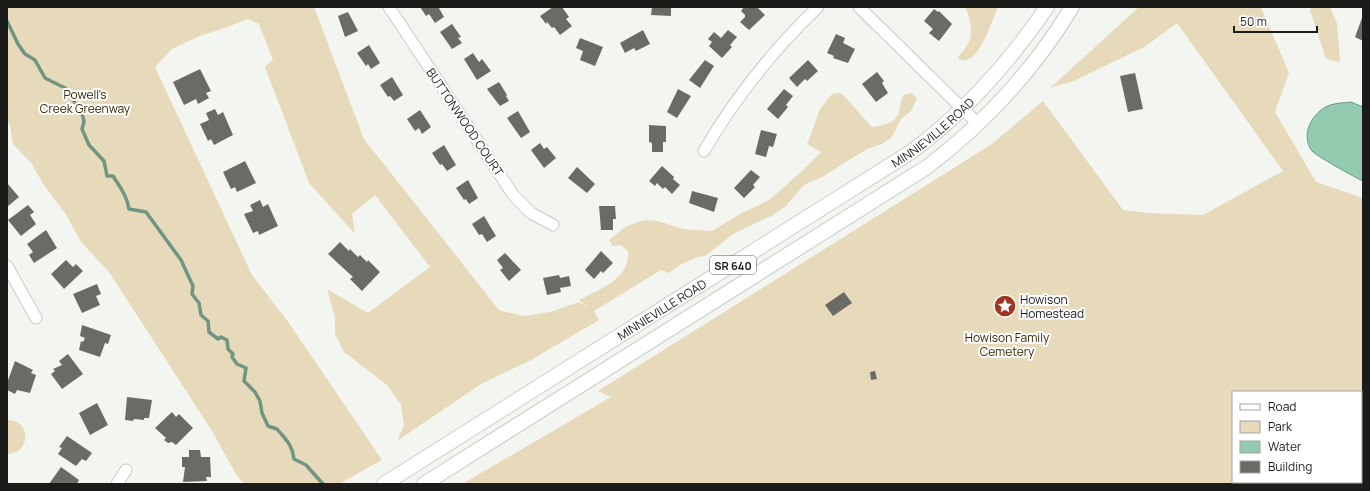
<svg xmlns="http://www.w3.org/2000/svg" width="1370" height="491" viewBox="0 0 1370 491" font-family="Manrope,sans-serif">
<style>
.green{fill:#e7daba;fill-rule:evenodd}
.water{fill:#93cbb1;stroke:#6f9684}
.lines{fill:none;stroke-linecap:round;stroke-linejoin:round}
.stream{stroke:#6f9684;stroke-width:3.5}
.building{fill:#6b6b65}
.minor-casing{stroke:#c8cbc5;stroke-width:13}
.major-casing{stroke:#c8cbc5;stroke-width:16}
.minor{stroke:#fff;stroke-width:11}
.major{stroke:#fff;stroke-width:14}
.labels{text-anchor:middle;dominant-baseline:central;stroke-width:4;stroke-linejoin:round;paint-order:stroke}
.shield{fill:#fff;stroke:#5f605f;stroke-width:1}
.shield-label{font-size:11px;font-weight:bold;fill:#1b1c1a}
.park-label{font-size:12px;fill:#352800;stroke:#fff}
.street-label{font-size:12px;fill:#1b1c1a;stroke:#fff}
.poi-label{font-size:12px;fill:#1b1c1a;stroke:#fff;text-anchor:start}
</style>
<rect width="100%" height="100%" fill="#f3f6f0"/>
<g class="green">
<path d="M7 7H314L364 139 499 310 524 316 550 312 579 302 589 308 579 300C600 289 630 279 628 251L621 245 613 246 609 240 625 227 637 222 647 220 658 221 683 229 712 231 742 213 769 200 801 172 821 152 807 144 820 109 832 94 840 93 845 97 872 127C882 126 896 123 899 112 901 105 900 99 905 94L912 93 917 98 911 111 901 119 892 137 882 144 867 149 822 177 804 185 785 207 771 216 733 234 705 256 697 257 678 266 669 273 661 270 594 311 599 320 531 360 481 384 397 441 404 425 401 405 387 385 344 352 335 334V317L327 289 368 313 430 267 375 195 352 214 355 234 309 183 265 67 273 60 259 24 248 19 219 30 202 35 172 49 155 67 252 275 289 323 382 460 339 484H244L236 474 212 431 109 272 81 242 65 213 43 184 32 164 13 144 10 126 7 121Z"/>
<path d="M965 7H998C992 20 979 66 960 60L958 57C961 53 965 49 968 44 974 35 970 16 965 7Z"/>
<path d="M1139 7H1261L1289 73 1275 112 1316 182 1363 198V484H462L611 397 598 391 992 144 1043 101 1123 210 1148 213 1203 215 1283 171 1177 23 1146 46 1074 81 1050 88ZM1233 392H1361V482H1233Z"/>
<polygon points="1312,7 1330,7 1337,23 1340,62 1326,59 1310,10"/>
<path d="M7 420C32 419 31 454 7 454Z"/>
</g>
<path class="water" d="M1351 102 1363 107V181C1356 178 1315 155 1312 151 1301 136 1310 117 1324 108 1331 103 1343 103 1351 102Z"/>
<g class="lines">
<path class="stream" d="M7 21 18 44 25 54 35 60 45 78 65 88 82 113 84 122 82 129 89 145 104 161 107 176H113C120 187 127 196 129 209L146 212 181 260 193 286 192 294 199 303 201 315 208 321 209 332 218 339 221 337 227 340 228 349 233 354 232 357 237 364 246 368 244 381 255 392 260 401 262 413 268 426 277 429C286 440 292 444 294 459L306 465 323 484"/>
</g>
<g class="building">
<polygon points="420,7 440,7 439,8 444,17 435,23 429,14 426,16"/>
<polygon points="553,7 562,7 569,17 566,19 572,26 560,35 554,27 552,28 547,22 546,24 540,16"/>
<polygon points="652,7 671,7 671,16 651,15"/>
<polygon points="744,7 757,7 765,15 749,30 740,22 745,17 745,15 741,11"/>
<polygon points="934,9 938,12 939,11 952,24 939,41 929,33 933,29 924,21"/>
<polygon points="348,12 358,31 345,37 338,16"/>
<polygon points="1362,18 1363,19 1363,41 1355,37"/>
<polygon points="452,24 461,37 458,38 462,43 452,49 440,32"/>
<polygon points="643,30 650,44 636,51 634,48 625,53 620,43"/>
<polygon points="728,30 737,37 730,45 732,47 722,58 709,46 712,42 708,39 714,32 721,38"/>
<polygon points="836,34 845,38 843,43 855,49 848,63 833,58 834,56 827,53"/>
<polygon points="580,38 603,47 595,66 580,60 583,51 576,48"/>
<polygon points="369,45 380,63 371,69 368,64 366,66 357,53"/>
<polygon points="473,53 479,62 482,59 491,71 477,80 464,59"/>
<polygon points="705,60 714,66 700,88 689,80"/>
<polygon points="808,60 818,71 807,81 805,79 797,87 789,78"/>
<polygon points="200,69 211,91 206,93 209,98 198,104 196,99 184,105 173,82"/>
<polygon points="877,72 884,81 882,83 888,93 876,102 862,84"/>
<polygon points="1135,73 1143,109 1128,112 1120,76"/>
<polygon points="392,77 403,95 394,101 390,96 388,97 380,85"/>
<polygon points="499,82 507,95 506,96 509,101 500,106 487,89"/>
<polygon points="678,89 691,96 677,118 667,112"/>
<polygon points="784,89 793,96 786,105 788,107 778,119 767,109"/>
<polygon points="215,109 218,115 223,112 233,135 214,145 211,139 208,141 200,124 209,120 206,113"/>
<polygon points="420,110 431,127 422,134 419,128 415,131 407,119"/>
<polygon points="518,111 530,132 521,138 507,118"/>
<polygon points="649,125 666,126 666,142 663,142 663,152 652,152 652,143 649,142"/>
<polygon points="761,130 777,134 773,147 769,146 766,157 755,154"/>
<polygon points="540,143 544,149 547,147 556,158 544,168 531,150"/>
<polygon points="444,145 456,165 447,171 442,164 440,165 432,153"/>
<polygon points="245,161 256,183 237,192 235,187 231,189 223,172"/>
<polygon points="662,166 674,177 673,179 680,185 672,194 665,187 663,189 657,183 655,186 649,181"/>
<polygon points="577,167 595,184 587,193 568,178"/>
<polygon points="751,170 760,177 753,185 755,187 744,198 734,188"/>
<polygon points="468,180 478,198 469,204 466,199 464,200 456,188"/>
<polygon points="7,183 19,197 7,207"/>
<polygon points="692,191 718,198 714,212 689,203"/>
<polygon points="260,200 263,207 268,204 278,226 259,235 258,231 253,233 244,214 253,211 250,205"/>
<polygon points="28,205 34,212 30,215 36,224 21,236 8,220"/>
<polygon points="599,206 615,206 616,219 613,219 613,230 601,230"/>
<polygon points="484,216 496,236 487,242 482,234 479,235 472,224"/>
<polygon points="46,230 57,248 34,263 29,255 33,252 27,244"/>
<polygon points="340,242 349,251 350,249 358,257 360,255 367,262 368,260 380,272 362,291 350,279 353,277 328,254"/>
<polygon points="601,251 613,263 603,273 601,271 594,279 585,270"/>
<polygon points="505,253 521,270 509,281 500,270 503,268 497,260"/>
<polygon points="66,260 73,267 76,264 83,271 64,289 51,274"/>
<polygon points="559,275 560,278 569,276 571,286 560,288 561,292 547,295 543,278"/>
<polygon points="97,284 101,294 96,296 100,305 82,313 73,294"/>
<polygon points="844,292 852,303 833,316 825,305"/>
<polygon points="82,325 111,335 108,344 105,343 100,357 79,350 81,341 83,342 85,338 80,336"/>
<polygon points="68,354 83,374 62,389 51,374 55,371 53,369 62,365 59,361"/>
<polygon points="15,361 33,370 31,373 36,375 30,393 17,390 15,394 7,390 7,383"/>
<polygon points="875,371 877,379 871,380 870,372"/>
<polygon points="127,397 152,400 149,418 144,418 144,420 134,419 133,421 125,420"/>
<polygon points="97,403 108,425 90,435 79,413"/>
<polygon points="172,412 176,417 179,414 193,428 176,445 172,442 168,443 164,440 166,438 155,428"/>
<polygon points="67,436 92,453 86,461 82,459 76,466 58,454 62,448 59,447"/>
<polygon points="189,450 200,450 201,457 210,457 211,477 206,477 207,481 183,482 185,467 182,467 182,457 189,457"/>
<polygon points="61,467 79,480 77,484 49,484"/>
</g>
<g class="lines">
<g class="minor-casing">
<g id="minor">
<polyline points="389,7 514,196 531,213 553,225"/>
<polyline points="859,7 978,124"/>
<path d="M704 151C736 96 772 51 818 7"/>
<polyline points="7,266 36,318"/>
<polyline points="117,484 126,470"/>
</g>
</g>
<g class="major-casing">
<g id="major">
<path id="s1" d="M384 484 911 152C966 111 1009 63 1047 7"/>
<path d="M424 484 927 167C985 123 1034 70 1072 7"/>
</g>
</g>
<use href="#minor" class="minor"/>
<use href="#major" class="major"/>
</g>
<defs>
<g id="sight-disc" transform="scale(1.15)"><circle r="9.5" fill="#9f3621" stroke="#fff"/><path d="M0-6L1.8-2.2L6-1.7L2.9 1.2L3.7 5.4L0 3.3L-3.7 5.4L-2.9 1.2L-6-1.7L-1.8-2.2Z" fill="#fff"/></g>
</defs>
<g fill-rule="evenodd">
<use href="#sight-disc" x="1005" y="306"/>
</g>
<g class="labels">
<rect class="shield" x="710" y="256" width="46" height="18" rx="3"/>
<g class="shield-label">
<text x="733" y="265">SR 640</text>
</g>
<g class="park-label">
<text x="85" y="94">Powell's<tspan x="85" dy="14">Creek Greenway</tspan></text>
<text x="1007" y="337">Howison Family<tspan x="1007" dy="14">Cemetery</tspan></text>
</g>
<g class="street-label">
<text transform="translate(465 122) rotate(56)">BUTTONWOOD COURT</text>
<text stroke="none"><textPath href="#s1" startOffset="652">MINNIEVILLE ROAD</textPath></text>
<text stroke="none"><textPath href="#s1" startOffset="328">MINNIEVILLE ROAD</textPath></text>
</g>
<g class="poi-label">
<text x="1020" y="299">Howison<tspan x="1020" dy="14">Homestead</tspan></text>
</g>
</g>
<rect width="1370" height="491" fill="none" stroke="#1b1c1a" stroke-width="16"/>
<rect x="1232" y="391" width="130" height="92" fill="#ffffff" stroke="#a4a4a3"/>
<rect x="1240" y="404" width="20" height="6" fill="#ffffff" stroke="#a4a4a3"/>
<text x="1268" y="411" font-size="12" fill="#1b1c1a">Road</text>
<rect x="1240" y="421" width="20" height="12" fill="#e7daba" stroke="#a4a4a3"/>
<text x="1268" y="431" font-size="12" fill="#1b1c1a">Park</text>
<rect x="1240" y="441" width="20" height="12" fill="#93cbb1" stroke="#a4a4a3"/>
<text x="1268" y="451" font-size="12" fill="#1b1c1a">Water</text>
<rect x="1240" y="461" width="20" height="12" fill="#6b6b65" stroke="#a4a4a3"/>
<text x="1268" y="471" font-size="12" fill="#1b1c1a">Building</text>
<path d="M1234 26v6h83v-6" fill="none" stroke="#1b1c1a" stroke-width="2"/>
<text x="1240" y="26" font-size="12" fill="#1b1c1a" stroke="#ffffff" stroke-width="3" paint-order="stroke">50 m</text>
</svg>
